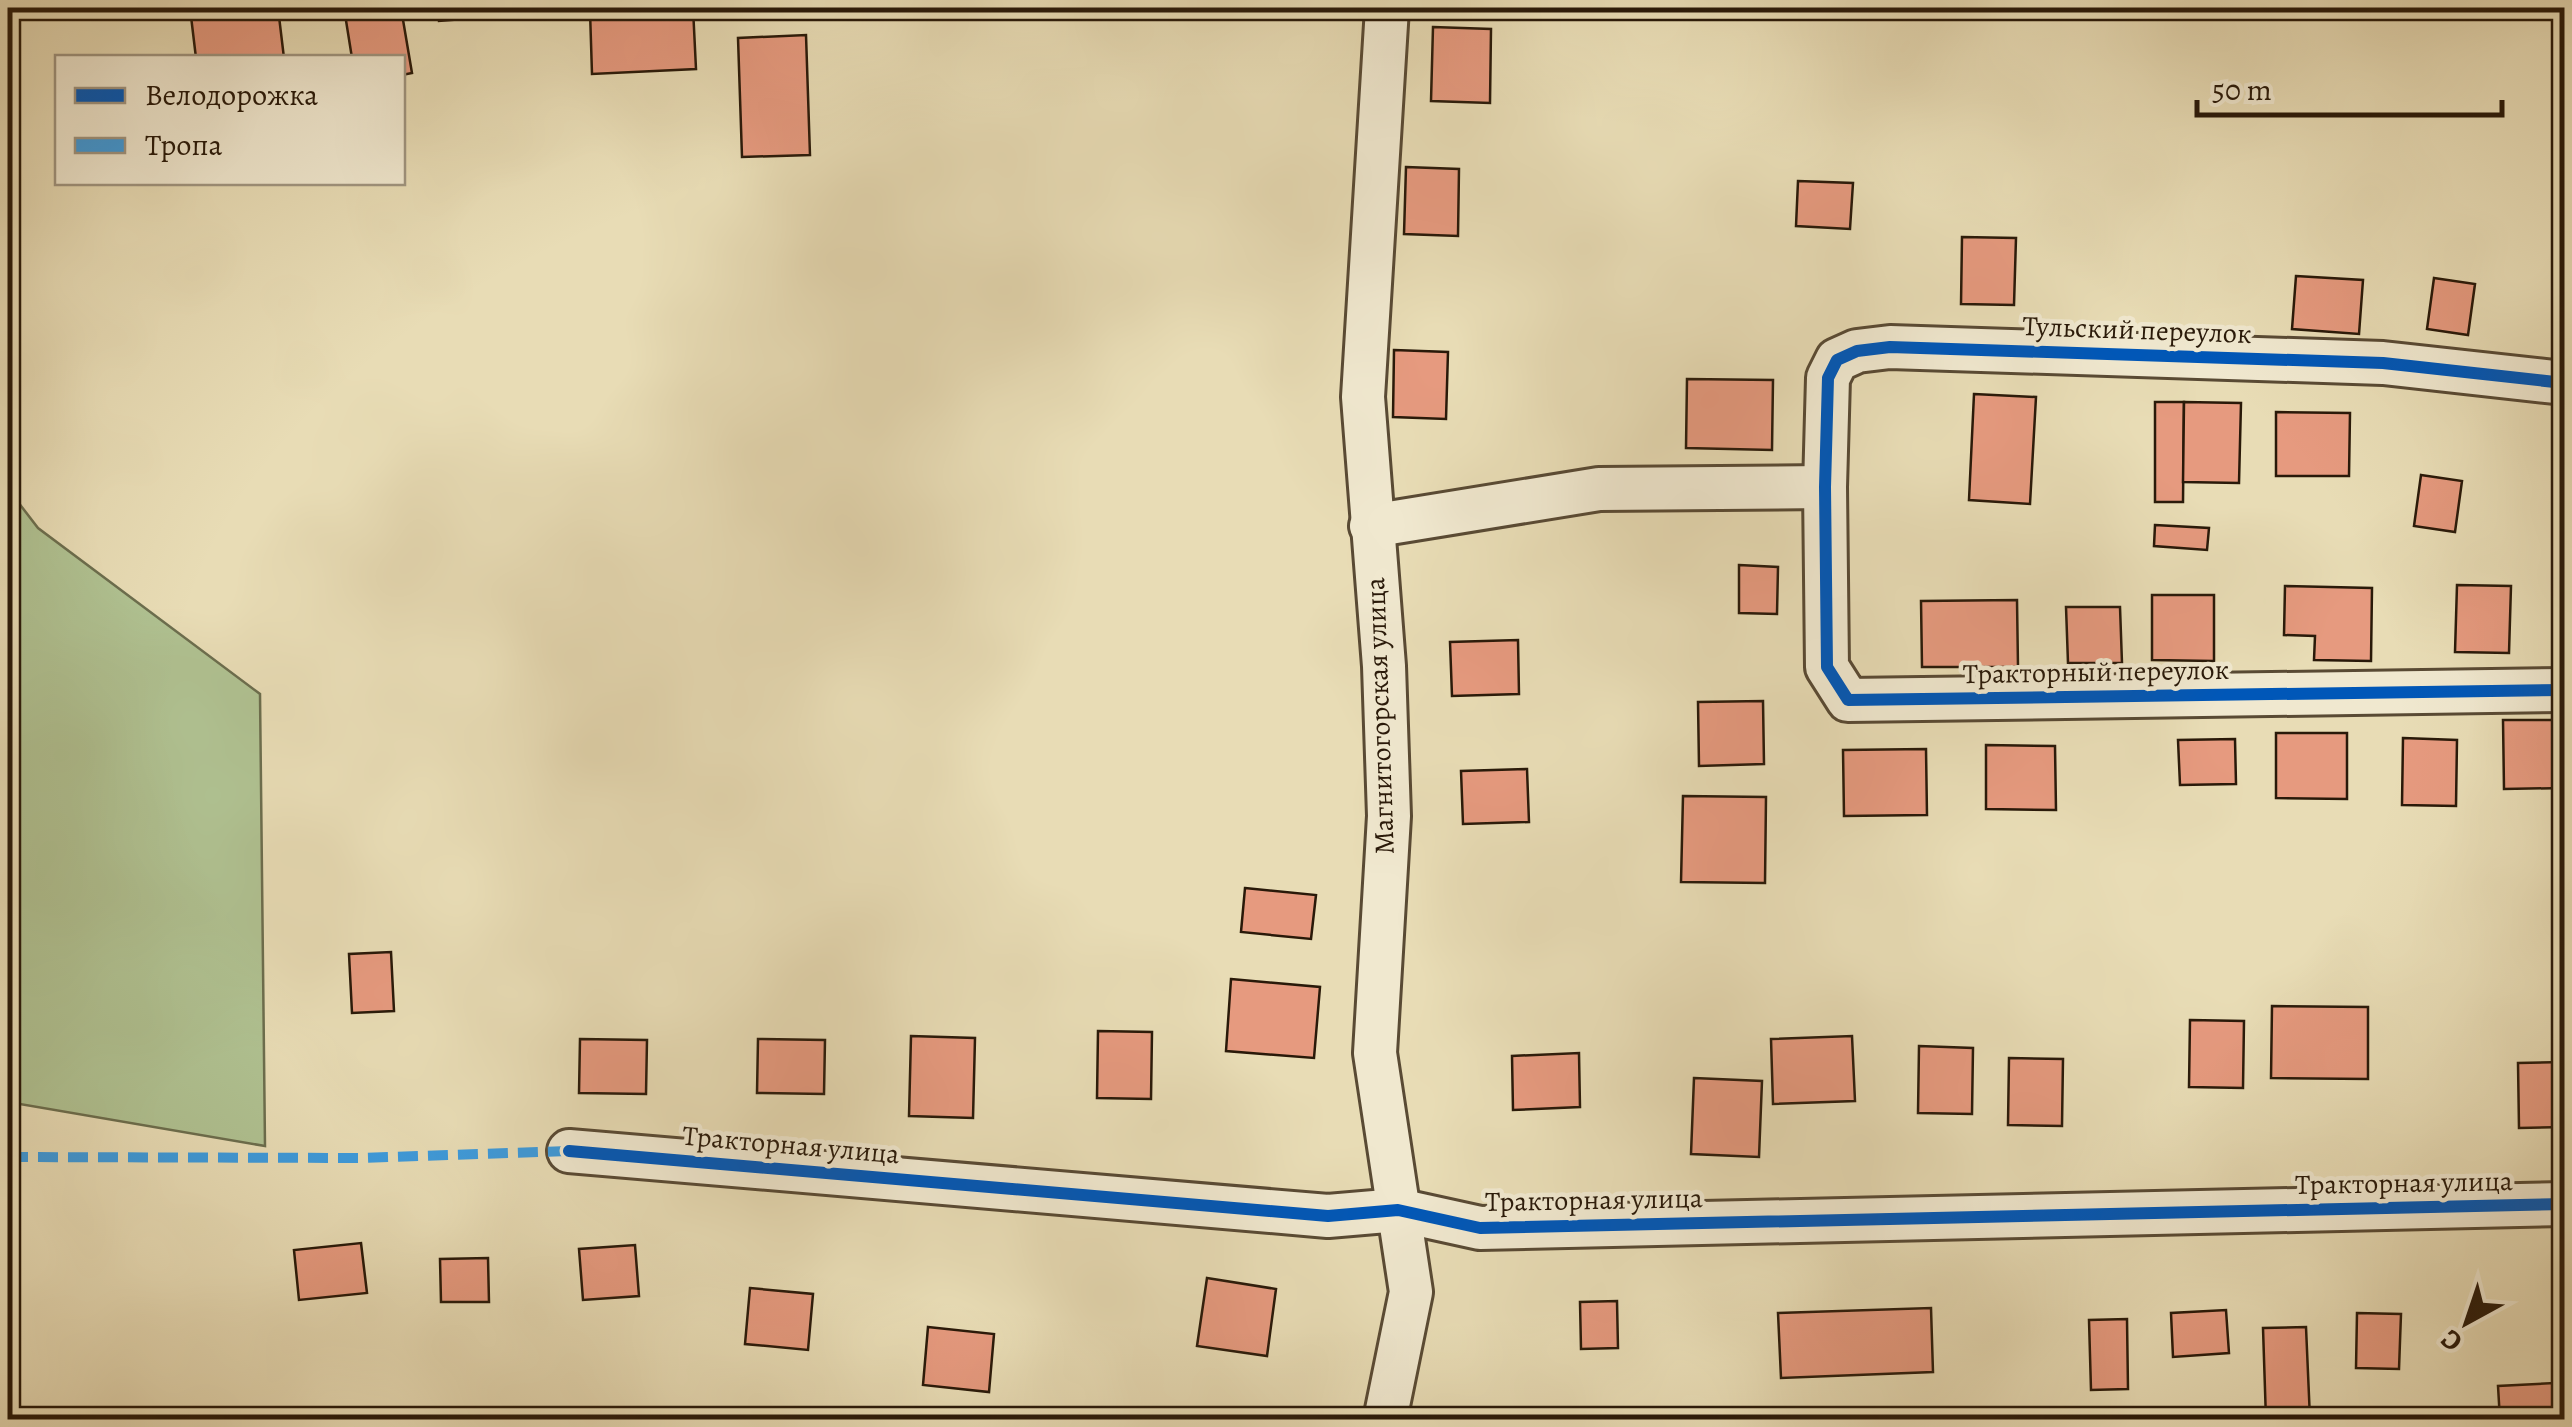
<svg xmlns="http://www.w3.org/2000/svg" width="2572" height="1427" viewBox="0 0 2572 1427" font-family="Alegreya,serif">
<style>
.green{fill:#b0c292;stroke:#6c6e4e;stroke-width:2.5}
.building{fill:#e69a7f;stroke:#291909;stroke-width:2.5}
.lines{fill:none;stroke-linecap:round;stroke-linejoin:round}
.minor-casing{stroke:#594a34;stroke-width:48}
.minor{stroke:#f0e8cf;stroke-width:42}
.quiet{stroke:#3d9bdd;stroke-width:10;stroke-dasharray:20 10;stroke-linecap:butt}
.cycleway-casing{stroke:#f0e8cf;stroke-width:19}
.cycleway{stroke:#0057b8;stroke-width:12}
.labels{text-anchor:middle;dominant-baseline:central;stroke-width:9;stroke-linejoin:round;paint-order:stroke}
.street-label{font-size:28px;fill:#291909;stroke:#f0e8cf}
</style>
<rect width="100%" height="100%" fill="#e8dcb5"/>
<filter id="stains"><feTurbulence type="fractalNoise" baseFrequency=".002" numOctaves="4"/><feColorMatrix values="0 0 0 0 .2 0 0 0 0 .09 0 0 0 0 .02 0 0 0 .5 -.17"/></filter>
<radialGradient id="worn" r=".72"><stop offset=".6" stop-color="#630" stop-opacity="0"/><stop offset="1" stop-color="#630" stop-opacity=".3"/></radialGradient>
<polygon class="green" points="8,489 38,528 260,694 265,1146 8,1102"/>
<g class="building">
<polygon points="190,8 278,8 284,58 196,58"/>
<polygon points="344,8 401,8 412,73 402,75 402,58 352,58"/>
<polygon points="438,8 541,8 541,13 439,21"/>
<polygon points="693,8 696,69 592,74 590,11"/>
<polygon points="2481,8 2532,8 2531,19 2480,17"/>
<polygon points="1433,27 1491,29 1490,103 1431,101"/>
<polygon points="806,35 810,155 742,157 738,38"/>
<polygon points="1406,167 1459,169 1458,236 1404,234"/>
<polygon points="1798,181 1853,183 1850,229 1796,226"/>
<polygon points="1962,237 2016,238 2014,305 1961,304"/>
<polygon points="2296,276 2363,280 2359,334 2292,329"/>
<polygon points="2434,278 2475,284 2468,335 2427,329"/>
<polygon points="1394,350 1448,352 1446,419 1393,417"/>
<polygon points="1687,379 1773,380 1772,450 1686,448"/>
<polygon points="1974,394 2036,397 2030,504 1969,500"/>
<polygon points="2155,402 2184,402 2183,502 2155,502"/>
<polygon points="2184,402 2241,403 2239,483 2183,482"/>
<polygon points="2276,412 2350,413 2349,476 2276,476"/>
<polygon points="2421,475 2462,481 2455,532 2414,526"/>
<polygon points="2155,525 2209,528 2207,550 2154,546"/>
<polygon points="1739,565 1778,567 1777,614 1739,613"/>
<polygon points="2457,585 2511,586 2509,653 2455,652"/>
<polygon points="2285,586 2372,588 2371,661 2314,660 2315,636 2284,635"/>
<polygon points="2152,595 2214,595 2214,661 2152,660"/>
<polygon points="2017,600 2018,667 1922,667 1921,601"/>
<polygon points="2066,607 2120,607 2122,663 2068,663"/>
<polygon points="1518,640 1519,694 1452,696 1450,642"/>
<polygon points="1763,701 1764,764 1699,766 1698,702"/>
<polygon points="2503,720 2564,720 2564,788 2504,789"/>
<polygon points="2276,733 2347,733 2347,799 2276,798"/>
<polygon points="2403,738 2457,740 2456,806 2402,805"/>
<polygon points="2235,739 2236,784 2180,785 2178,740"/>
<polygon points="1986,745 2055,746 2056,810 1986,809"/>
<polygon points="1926,749 1927,815 1844,816 1843,750"/>
<polygon points="1527,769 1529,822 1463,824 1461,771"/>
<polygon points="1683,796 1766,797 1765,883 1681,882"/>
<polygon points="1245,888 1316,895 1311,939 1241,932"/>
<polygon points="391,952 394,1011 352,1013 349,954"/>
<polygon points="1231,979 1320,987 1314,1058 1226,1051"/>
<polygon points="2272,1006 2368,1007 2368,1079 2271,1078"/>
<polygon points="2190,1020 2244,1021 2243,1088 2189,1087"/>
<polygon points="1098,1031 1152,1032 1151,1099 1097,1098"/>
<polygon points="911,1036 975,1038 973,1118 909,1116"/>
<polygon points="1852,1036 1855,1101 1773,1104 1771,1039"/>
<polygon points="580,1039 647,1040 646,1094 579,1093"/>
<polygon points="758,1039 825,1040 824,1094 757,1093"/>
<polygon points="1919,1046 1973,1048 1972,1114 1918,1113"/>
<polygon points="1579,1053 1580,1107 1513,1110 1512,1056"/>
<polygon points="2009,1058 2063,1059 2062,1126 2008,1125"/>
<polygon points="2564,1062 2564,1127 2519,1128 2518,1063"/>
<polygon points="1694,1078 1762,1081 1759,1157 1691,1154"/>
<polygon points="361,1243 367,1293 299,1300 294,1250"/>
<polygon points="635,1245 639,1296 583,1300 579,1249"/>
<polygon points="488,1258 489,1302 441,1302 440,1259"/>
<polygon points="1207,1278 1276,1289 1267,1356 1197,1346"/>
<polygon points="750,1288 813,1294 808,1350 745,1344"/>
<polygon points="1617,1301 1618,1348 1581,1349 1580,1302"/>
<polygon points="1931,1308 1933,1372 1781,1378 1778,1313"/>
<polygon points="2226,1310 2229,1353 2173,1357 2171,1313"/>
<polygon points="2357,1313 2401,1314 2399,1369 2356,1368"/>
<polygon points="2127,1319 2128,1389 2091,1390 2089,1320"/>
<polygon points="928,1327 994,1334 989,1392 923,1385"/>
<polygon points="2306,1327 2310,1419 2266,1420 2263,1328"/>
<polygon points="2554,1383 2556,1420 2500,1420 2498,1386"/>
<polygon points="1538,1413 1595,1420 1537,1420"/>
</g>
<g class="lines">
<g class="minor-casing">
<g id="minor">
<polyline points="2564,383 2383,363 1890,347 1857,351 1837,360 1828,378 1825,487 1827,667 1848,700 2564,690"/>
<polyline points="1371,526 1599,489 1825,487"/>
<polyline points="569,1151 1328,1216 1398,1210 1480,1228 2564,1204"/>
<polyline points="1385,1420 1411,1292 1375,1053 1389,816 1384,666 1363,397 1387,8"/>
</g>
</g>
<use href="#minor" class="minor"/>
<polyline class="quiet" points="8,1157 360,1158 569,1151"/>
<g class="cycleway-casing">
<g id="cycleway">
<polyline points="2564,383 2383,363 1890,347 1857,351 1837,360 1828,378 1825,487 1827,667 1848,700 2564,690"/>
<polyline points="569,1151 1328,1216 1398,1210 1480,1228 2564,1204"/>
</g>
</g>
<use href="#cycleway" class="cycleway"/>
</g>
<g class="labels">
<g class="street-label">
<text transform="translate(2137 330) rotate(2)">Тульский переулок</text>
<text transform="translate(2096 672) rotate(-1)">Тракторный переулок</text>
<text transform="translate(1380 716) rotate(-92)">Магнитогорская улица</text>
<text transform="translate(791 1145) rotate(5)">Тракторная улица</text>
<text transform="translate(2404 1183) rotate(-1)">Тракторная улица</text>
<text transform="translate(1594 1200) rotate(-1)">Тракторная улица</text>
</g>
</g>
<rect width="2572" height="1427" fill="none" stroke="#e8dcb5" stroke-width="40"/>
<rect x="10" y="10" width="2552" height="1407" fill="none" stroke="#291909" stroke-width="5"/>
<rect x="20" y="20" width="2532" height="1387" fill="none" stroke="#291909" stroke-width="2.5"/>
<rect x="55" y="55" width="350" height="130" fill="#f0e8cf" stroke="#a09580" stroke-width="2.5"/>
<rect x="75" y="88" width="50" height="15" fill="#0057b8" stroke="#a09580" stroke-width="2.5"/>
<text x="145" y="105" font-size="30" fill="#291909">Велодорожка</text>
<rect x="75" y="138" width="50" height="15" fill="#3d9bdd" stroke="#a09580" stroke-width="2.5"/>
<text x="145" y="155" font-size="30" fill="#291909">Тропа</text>
<g transform="translate(2467 1322) rotate(220)" stroke="#f0e8cf" stroke-width="8" paint-order="stroke">
<path d="M0-8L18 38L0 25L-18 38Z" fill="#291909"/>
<text y="-15" font-size="28" font-weight="bold" text-anchor="middle" fill="#291909">С</text>
</g>
<path d="M2197 100v15h305v-15" fill="none" stroke="#291909" stroke-width="5"/>
<text x="2212" y="100" font-size="30" fill="#291909" stroke="#f0e8cf" stroke-width="8" paint-order="stroke">50 m</text>
<rect width="100%" height="100%" filter="url(#stains)"/>
<rect width="100%" height="100%" fill="url(#worn)"/>
</svg>
